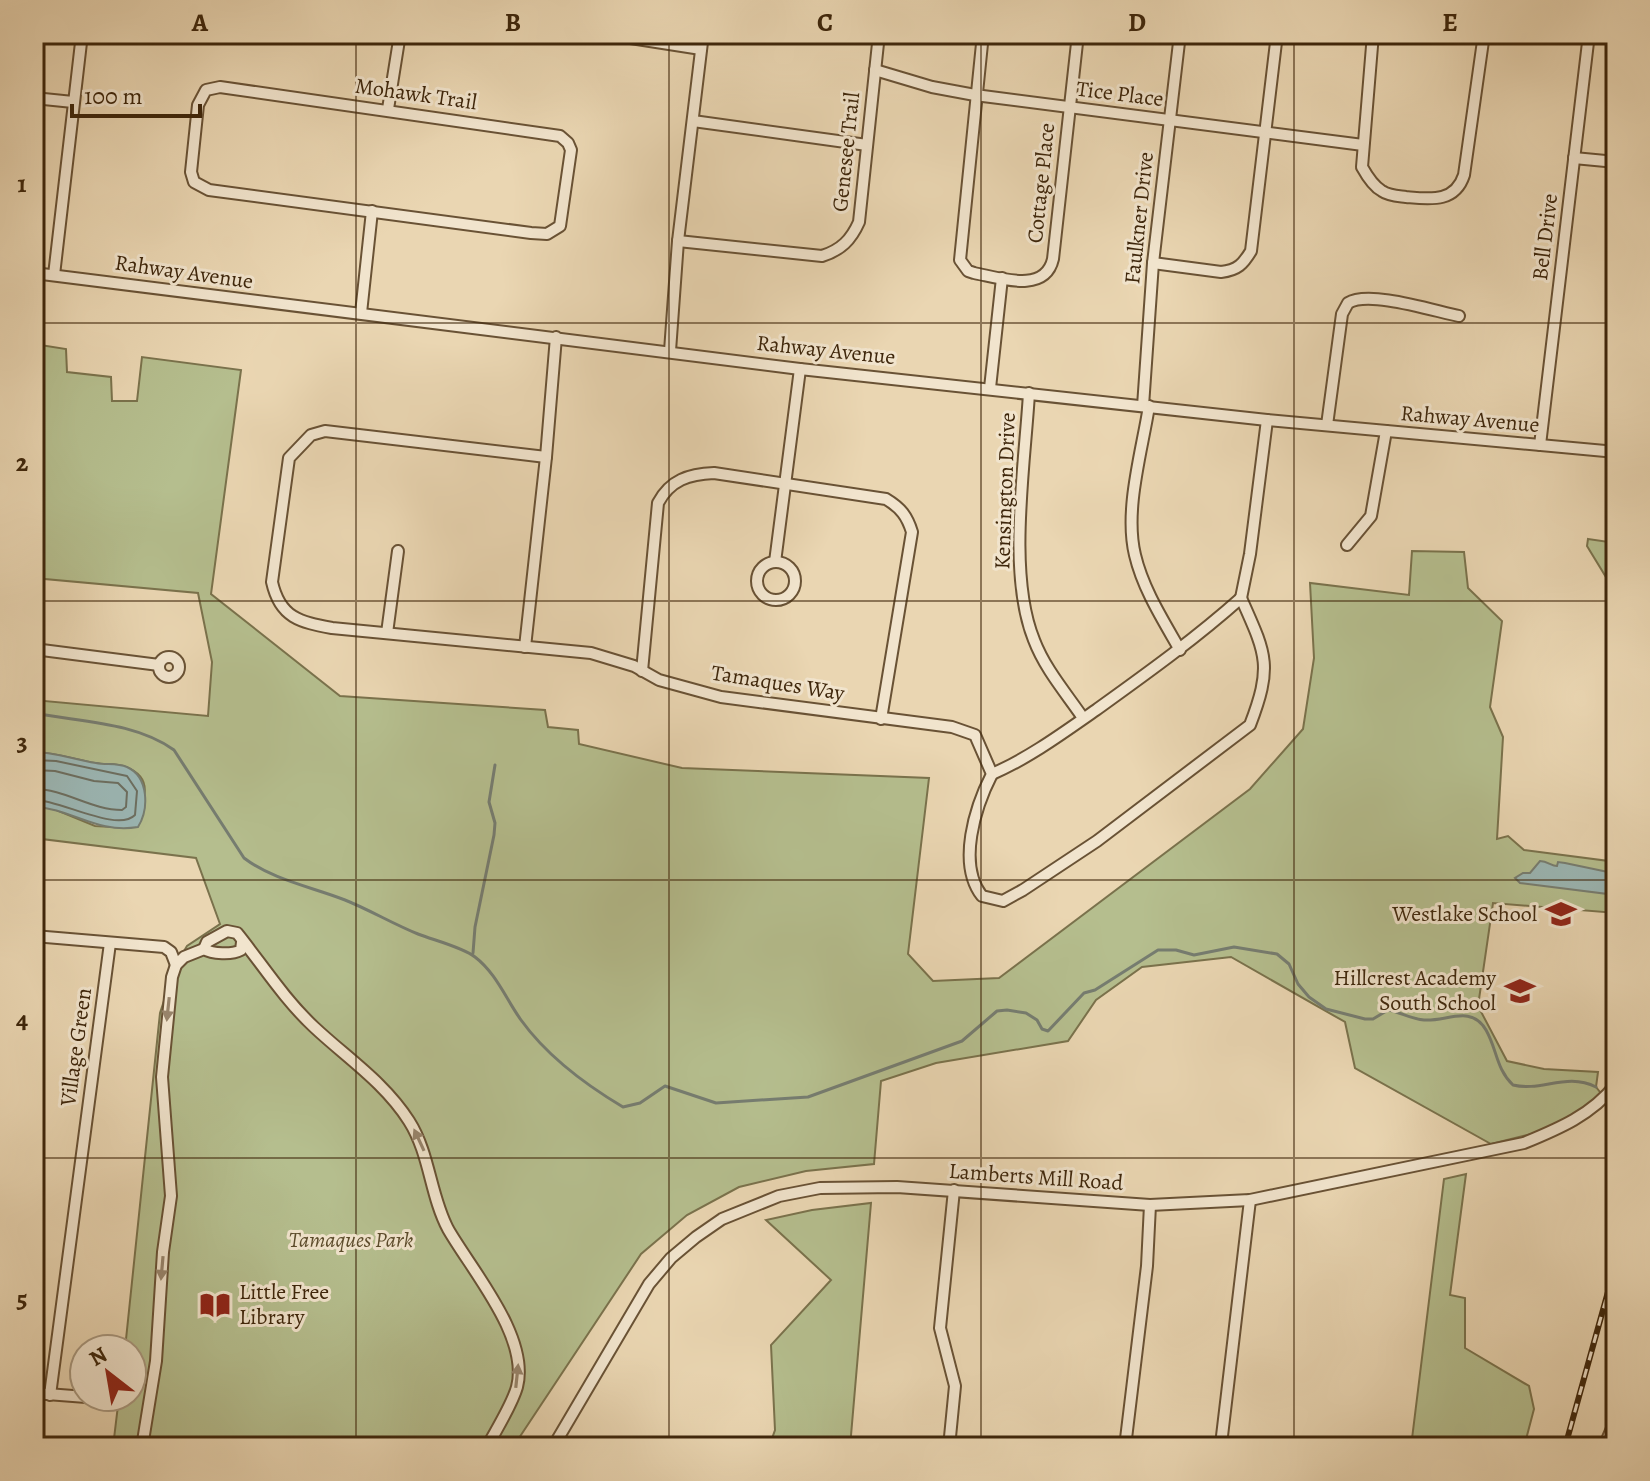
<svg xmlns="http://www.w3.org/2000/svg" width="1650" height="1481" viewBox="0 0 1650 1481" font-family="Alegreya,serif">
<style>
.green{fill:#b5be8e;stroke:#7a724c;stroke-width:2}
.water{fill:#9bb7b5;stroke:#767d71;stroke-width:2}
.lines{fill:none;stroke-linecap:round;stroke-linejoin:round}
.shore{stroke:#6c6e60;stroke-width:2}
.stream{stroke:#767d71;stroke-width:3}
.minor-casing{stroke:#695235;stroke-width:14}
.minor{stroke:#f1e4cd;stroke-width:10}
.rail-casing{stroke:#3e260b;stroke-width:6}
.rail{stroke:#f1e4cd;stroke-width:3;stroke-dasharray:9;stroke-linecap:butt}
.oneway{fill:#98856c}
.grid{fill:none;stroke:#3e260b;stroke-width:2;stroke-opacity:0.55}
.labels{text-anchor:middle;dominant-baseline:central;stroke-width:6;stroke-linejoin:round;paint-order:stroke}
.street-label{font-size:22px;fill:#3e260b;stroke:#f1e4cd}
.poi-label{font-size:22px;fill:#3e260b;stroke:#f1e4cd;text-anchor:end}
.park-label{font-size:22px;font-style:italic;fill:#5c4c2c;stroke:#f1e4cd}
.neatline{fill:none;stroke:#3e260b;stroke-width:3}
.grid-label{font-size:26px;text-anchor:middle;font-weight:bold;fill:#3e260b}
</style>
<rect width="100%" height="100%" fill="#ead6b2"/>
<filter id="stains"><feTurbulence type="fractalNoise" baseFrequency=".0025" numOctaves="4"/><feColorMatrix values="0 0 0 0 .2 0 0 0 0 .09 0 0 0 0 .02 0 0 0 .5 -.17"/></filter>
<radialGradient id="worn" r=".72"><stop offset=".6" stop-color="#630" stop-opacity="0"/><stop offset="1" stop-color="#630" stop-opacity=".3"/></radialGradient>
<g class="green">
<path d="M34 344 66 349 67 372 111 377 112 401H137L142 357 241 370 211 594 340 696 545 710 548 727 578 730 579 744 682 768 929 778 908 954 933 981 999 978 1250 789 1303 729 1314 658 1310 583 1409 595 1412 551 1464 552 1468 588 1502 621 1490 707 1503 737 1497 839 1508 836 1524 850 1616 862V913L1493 903 1478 1006 1507 1061 1544 1069 1598 1072 1596 1087 1604 1097 1567 1125 1491 1144 1355 1068 1345 1022 1231 957 1142 967 1096 1000 1068 1041 936 1063 881 1081 874 1164 806 1171 739 1187 687 1215 641 1254 513 1447H113L119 1397H132V1349H125L160 1013 176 965 187 946 220 924 196 858 34 838V807H49L95 826 129 828C141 808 159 780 126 767 116 763 105 765 95 763 74 759 56 753 34 752V700L208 716 212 662 198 593 34 578Z"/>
<polygon points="1588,539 1616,543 1616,583 1609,582 1587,546"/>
<polygon points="1466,1174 1450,1295 1465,1298 1465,1348 1529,1386 1534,1409 1524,1447 1411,1447 1444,1179"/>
<polygon points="871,1203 850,1447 769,1447 775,1430 771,1345 831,1280 766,1220 812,1210"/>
</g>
<g class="water">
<path d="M34 752C56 752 74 760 96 763 106 765 117 763 127 767 149 777 149 809 138 827 96 834 71 808 34 807Z"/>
<path d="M1540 861C1548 861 1551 866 1557 866L1558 862 1565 863 1608 872 1614 873 1616 869V895L1520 883 1515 878 1523 873H1530Z"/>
</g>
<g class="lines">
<g class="shore">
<path d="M34 760 56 761 127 776 137 791 135 815C117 833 59 799 34 800"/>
<path d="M34 770 55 771 94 781 118 783 127 792 126 807 122 810C91 810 65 789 34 789"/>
</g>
<g class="stream">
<path d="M34 713C80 722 135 722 174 750L244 858C273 880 312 887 345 900 370 910 393 924 418 934 433 940 462 947 475 957 496 973 506 999 521 1020 547 1056 586 1085 623 1107L640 1103 665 1086 716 1103 808 1097 962 1041 997 1011 1007 1010 1026 1013 1037 1020 1042 1029 1048 1031 1084 993 1095 990 1158 950H1176L1194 955 1234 947 1277 954 1289 964 1298 984 1309 997 1326 1009 1365 1019H1373L1388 1010C1400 1012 1411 1019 1424 1020 1446 1022 1471 1004 1486 1030 1497 1049 1496 1069 1513 1085 1541 1092 1567 1072 1596 1087"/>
<polyline points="473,953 475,927 494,835 495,823 489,802 495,765"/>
</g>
<g class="minor-casing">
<g id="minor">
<polyline points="605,34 701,49"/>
<path d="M983 34 960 260 968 271 974 273C1000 278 1045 294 1053 259L1078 34"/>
<path d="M1373 34 1362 167C1367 176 1373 186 1382 191 1389 196 1398 196 1406 197 1430 199 1455 203 1464 175L1484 34"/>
<polyline points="875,70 932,87 975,95 1363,145"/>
<polygon points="220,87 560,136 568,143 571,150 560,226 547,234 531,233 209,190 194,182 191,172 198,105 206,90"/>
<polyline points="34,98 73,102"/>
<polyline points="388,109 400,34"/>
<polyline points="693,121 867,145"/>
<polyline points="1574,158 1616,162"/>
<path d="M678 241 822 256C841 250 851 240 859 222L879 34"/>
<path d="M1153 263 1221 272C1238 270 1243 264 1251 251L1277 34"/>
<polyline points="34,273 800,369 1267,420 1616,452"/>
<polyline points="54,275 82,34"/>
<polyline points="361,313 372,211"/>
<polyline points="670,351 678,241 703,34"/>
<polyline points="990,388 1002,278"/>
<path d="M1029 393C1025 464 1007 574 1034 640 1045 669 1066 693 1083 718"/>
<polyline points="1143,406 1153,263 1180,34"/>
<path d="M1149 406C1142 451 1124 510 1135 555 1143 589 1163 620 1180 650"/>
<path d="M1327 425 1342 314 1348 303C1369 290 1434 311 1459 316"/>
<polyline points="1540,445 1589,34"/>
<path d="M546 457 325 431 311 435 289 458 272 582C280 618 300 622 332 628L591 653 634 666 659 680 721 697 952 727 975 735 992 774C975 807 957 864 982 896L1003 901 1023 890 1097 841 1250 725C1273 665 1266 654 1241 598"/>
<polyline points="1347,545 1371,516 1386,431"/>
<circle cx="776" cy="581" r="19"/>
<polyline points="775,562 800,369"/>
<polyline points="1241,598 1250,554 1267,420"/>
<polyline points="387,633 398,551"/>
<polyline points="525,647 546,457 556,337"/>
<polyline points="34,649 159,665"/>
<circle cx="169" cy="667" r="10"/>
<path d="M642 671 658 503C670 480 689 474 714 473L886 499C901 508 907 516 912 532L881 719"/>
<path d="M992 774C1029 758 1063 733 1096 710 1146 674 1195 639 1241 598"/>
<polyline points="34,936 164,947 171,952 176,965"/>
<path d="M204 949 207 942 227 931 237 933C262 964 284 999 314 1027 347 1058 384 1082 409 1121 430 1154 430 1195 448 1229 472 1271 530 1337 517 1387 512 1405 496 1430 487 1447"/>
<polyline points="34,1393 99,1398"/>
<polyline points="50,1395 110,943"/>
<path d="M142 1447 156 1361 163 1252 171 1196 162 1077 172 977 176 965 184 957 204 949C212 954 232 955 241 950L242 942"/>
<path d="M553 1447 649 1284 671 1258 696 1237 722 1219 779 1196 820 1188 897 1187 1150 1205 1250 1200 1524 1143C1558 1129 1592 1115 1616 1084"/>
<polyline points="949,1447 955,1386 940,1328 954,1190"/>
<polyline points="1125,1447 1147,1266 1150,1205"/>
<polyline points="1223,1447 1222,1436 1250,1200"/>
<polyline points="1604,1447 1616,1419"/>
</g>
</g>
<use href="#minor" class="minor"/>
<g class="rail-casing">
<polyline id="rail" points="1565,1447 1616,1263"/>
</g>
<use href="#rail" class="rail"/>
</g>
<defs><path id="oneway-solid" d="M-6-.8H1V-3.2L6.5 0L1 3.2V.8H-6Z" transform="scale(2)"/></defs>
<g class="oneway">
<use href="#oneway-solid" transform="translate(168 1009) rotate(96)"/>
<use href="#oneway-solid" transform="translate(419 1140) rotate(-115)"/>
<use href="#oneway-solid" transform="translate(162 1268) rotate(95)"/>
<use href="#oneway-solid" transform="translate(517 1376) rotate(-84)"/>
</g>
<path class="grid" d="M356 34V1447M669 34V1447M981 34V1447M1294 34V1447M34 323H1616M34 601H1616M34 880H1616M34 1158H1616"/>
<defs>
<g id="school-bare" transform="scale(2.4)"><path d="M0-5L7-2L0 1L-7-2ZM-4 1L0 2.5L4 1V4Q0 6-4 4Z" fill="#8f2418" stroke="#f1e4cd" stroke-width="2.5" paint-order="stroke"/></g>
<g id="library-bare" transform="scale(2.4)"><path d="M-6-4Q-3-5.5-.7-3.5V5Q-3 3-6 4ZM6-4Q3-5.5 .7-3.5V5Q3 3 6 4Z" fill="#8f2418" stroke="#f1e4cd" stroke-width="2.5" paint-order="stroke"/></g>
</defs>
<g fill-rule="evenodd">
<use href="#school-bare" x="1561" y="914"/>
<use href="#school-bare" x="1520" y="991"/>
<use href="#library-bare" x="215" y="1305"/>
</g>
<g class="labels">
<g class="street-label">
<text transform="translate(416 94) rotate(8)">Mohawk Trail</text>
<text transform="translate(1120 94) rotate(7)">Tice Place</text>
<text transform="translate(846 152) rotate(-84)">Genesee Trail</text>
<text transform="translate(1041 183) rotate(-84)">Cottage Place</text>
<text transform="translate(1139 218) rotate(-84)">Faulkner Drive</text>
<text transform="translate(1545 237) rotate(-83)">Bell Drive</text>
<text transform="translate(184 272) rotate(8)">Rahway Avenue</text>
<text transform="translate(826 350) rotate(6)">Rahway Avenue</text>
<text transform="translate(1470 419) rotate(5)">Rahway Avenue</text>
<text transform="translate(1005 491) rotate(-88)">Kensington Drive</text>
<text transform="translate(778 683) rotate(9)">Tamaques Way</text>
<text transform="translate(76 1047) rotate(-82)">Village Green</text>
<text transform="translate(1036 1177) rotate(4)">Lamberts Mill Road</text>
</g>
<g class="poi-label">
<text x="1537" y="914">Westlake School</text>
<text x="1496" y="978">Hillcrest Academy<tspan x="1496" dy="25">South School</tspan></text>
<text x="239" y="1292" text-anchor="start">Little Free<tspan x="239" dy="25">Library</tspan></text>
</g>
<g class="park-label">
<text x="351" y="1240">Tamaques Park</text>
</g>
</g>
<rect width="1650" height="1481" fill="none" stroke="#ead6b2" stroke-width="88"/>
<g transform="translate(108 1373) rotate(329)"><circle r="38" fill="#f1e4cd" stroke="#a9987f" stroke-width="2"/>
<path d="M0-6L14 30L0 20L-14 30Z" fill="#8f2418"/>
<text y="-12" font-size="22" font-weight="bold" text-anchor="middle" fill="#3e260b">N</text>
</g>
<path d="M72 104v12h128v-12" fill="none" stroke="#3e260b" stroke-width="4"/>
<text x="84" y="104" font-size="24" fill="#3e260b" stroke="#f1e4cd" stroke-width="6" paint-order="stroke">100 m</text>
<rect x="44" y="44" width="1562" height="1393" class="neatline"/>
<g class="grid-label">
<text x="200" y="31">A</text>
<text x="513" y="31">B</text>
<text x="825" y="31">C</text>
<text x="1137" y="31">D</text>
<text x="1450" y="31">E</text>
<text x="22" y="192">1</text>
<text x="22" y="471">2</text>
<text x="22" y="750">3</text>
<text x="22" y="1028">4</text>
<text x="22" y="1307">5</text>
</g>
<rect width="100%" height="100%" filter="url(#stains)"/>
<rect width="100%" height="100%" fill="url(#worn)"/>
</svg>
